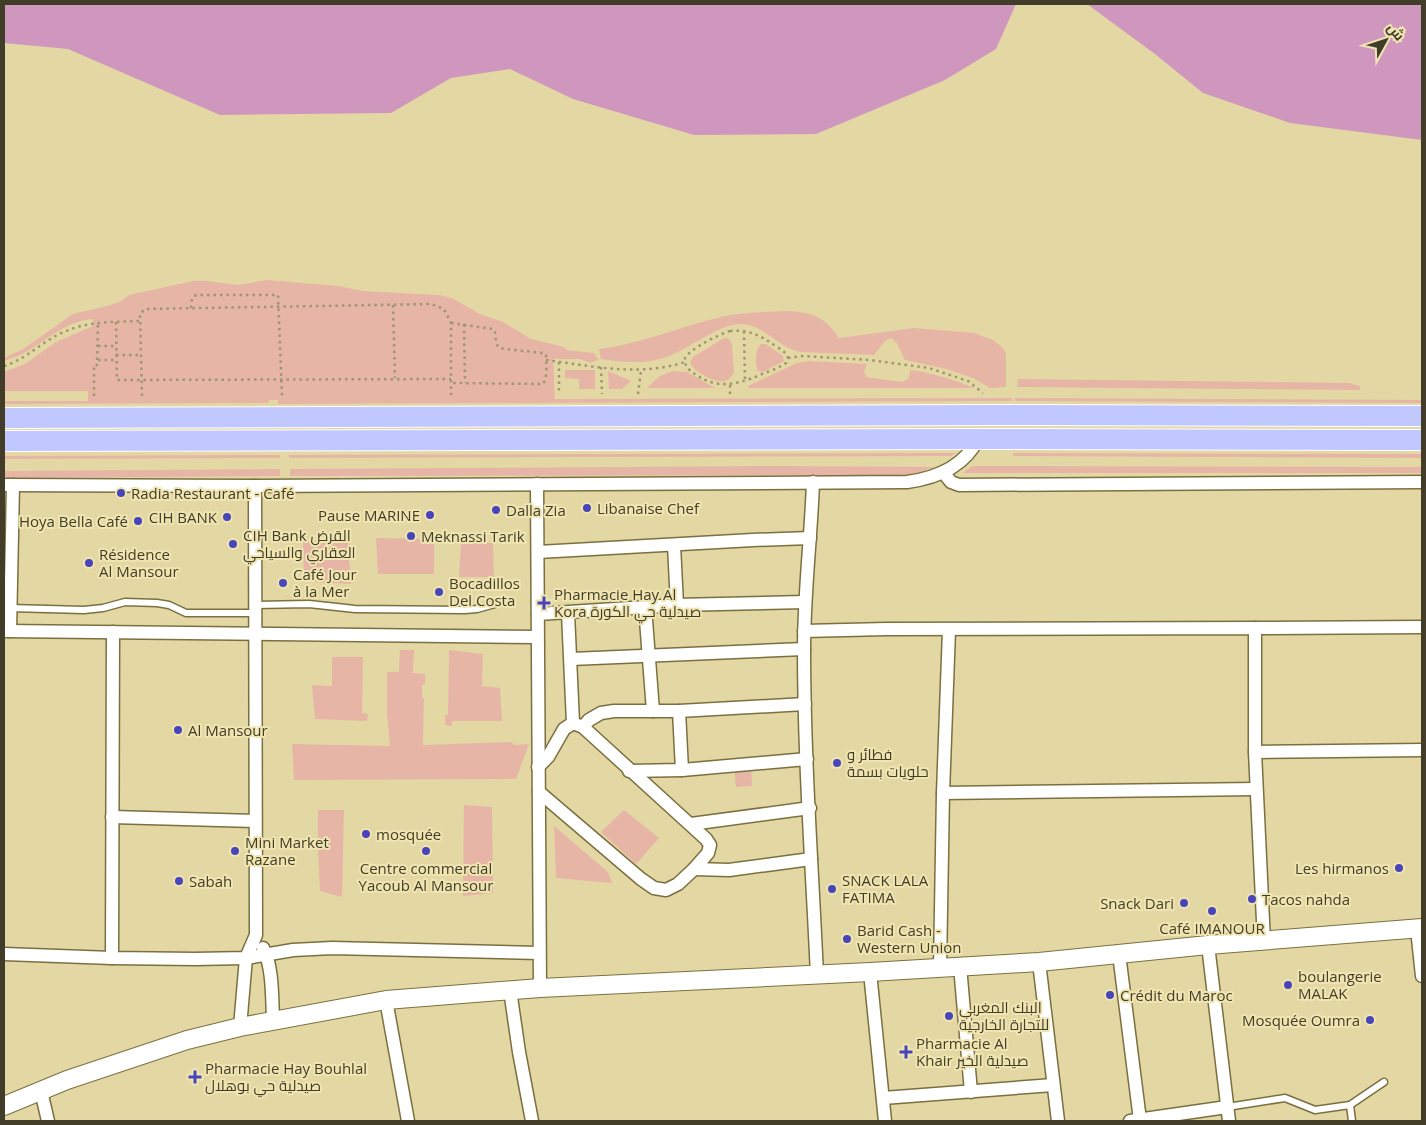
<svg xmlns="http://www.w3.org/2000/svg" width="1426" height="1125" viewBox="0 0 1426 1125" font-family="'Open Sans',Cairo,sans-serif">
<style>
.green{fill:#e6b5a6}
.water{fill:#cf97be}
.lines{fill:none;stroke-linecap:round;stroke-linejoin:round}
.lane-casing{stroke:#7a703f;stroke-width:9}
.street-casing{stroke:#7a703f;stroke-width:15}
.secondary-casing{stroke:#7a703f;stroke-width:20}
.primary-casing{stroke:#fff;stroke-width:22}
.path{stroke:#9e966f;stroke-width:2.5;stroke-dasharray:2.5 4;stroke-linecap:butt}
.lane{stroke:#fff;stroke-width:6}
.street{stroke:#fff;stroke-width:12}
.secondary{stroke:#fff;stroke-width:18}
.primary{stroke:#c1c7ff;stroke-width:20}
.poi-dot{fill:#4844ba;stroke:#f0e5b1;stroke-width:2}
.labels{text-anchor:middle;dominant-baseline:central;stroke-width:4;stroke-linejoin:round;paint-order:stroke}
.poi-label{font-size:15px;fill:#413d28;stroke:#f0e5b1;text-anchor:start}
</style>
<rect width="100%" height="100%" fill="#e3d8a4"/>
<g class="green">
<path d="M267 280 338 286 363 291 439 295 452 298 480 314 503 322 531 339 564 347 567 350 594 353 598 360 590 363 580 359H553L555 399 1012 398V401L278 404V400H269V403L4 404V401H88V391H4V372L25 364 56 342 93 326V319C66 321 49 339 26 352 19 356 11 358 4 361V358L23 349 73 314 111 305 121 301 129 295 193 281H207L238 285Z"/>
<path d="M789 311C814 313 825 317 839 338L914 328 974 333 993 340 1003 348 1006 354V387L990 388 973 378 946 369 905 360 897 343 891 338 885 341 874 355 801 352C778 348 763 323 739 324 720 325 693 345 676 353 652 365 626 363 601 359L599 349C639 344 677 328 717 318 740 312 766 312 789 311Z"/>
<path d="M724 338H728L732 344 734 373C731 377 729 380 725 381 716 384 692 371 690 362L693 357Z"/>
<path d="M761 344H766L783 356 784 361 763 372 758 371C755 364 755 349 761 344Z"/>
<path d="M808 361 867 364 864 371 866 377 902 382 908 379 910 373V370C932 373 953 379 974 388H748V386L797 363Z"/>
<polygon points="565,370 595,370 595,389 579,389 579,379 565,378"/>
<polygon points="608,371 631,381 622,389 609,389"/>
<polygon points="673,371 687,372 715,388 647,388 660,376"/>
<polygon points="1018,379 1349,383 1360,386 1360,390 1017,387"/>
<polygon points="1015,398 1422,400 1422,403 1015,401"/>
<polygon points="957,453 951,456 289,458 289,455"/>
<polygon points="1013,453 1422,454 1422,458 1013,456"/>
<polygon points="280,455 280,458 4,459 4,456"/>
<polygon points="777,466 934,467 917,473 899,475 290,476 290,469"/>
<polygon points="972,466 1422,467 1422,473 963,473"/>
<polygon points="280,469 280,476 4,478 4,471"/>
<polygon points="376,538 434,539 434,574 378,574"/>
<polygon points="348,540 351,584 304,581 303,541"/>
<polygon points="461,543 493,543 494,577 459,577"/>
<polygon points="400,650 414,650 413,673 425,674 425,684 422,685 422,697 424,698 423,745 512,742 514,745 529,744 516,779 294,780 292,744 390,746 387,713 387,672 399,672"/>
<polygon points="449,650 483,654 482,686 500,688 502,721 452,721 452,726 445,725 445,715 448,715"/>
<polygon points="332,657 363,657 362,713 368,714 367,721 315,719 312,685 332,686"/>
<polygon points="751,767 752,786 736,787 734,768"/>
<polygon points="464,805 492,807 493,893 463,896"/>
<polygon points="318,810 344,810 342,897 320,891 318,849"/>
<polygon points="624,810 659,838 636,864 601,832"/>
<polygon points="554,826 608,872 612,883 556,878"/>
</g>
<g class="water">
<polygon points="4,4 1016,4 996,49 945,80 816,134 694,135 573,99 510,69 451,78 391,113 220,115 68,49 4,43"/>
<polygon points="1087,4 1422,4 1422,140 1290,123 1203,93 1155,54"/>
</g>
<g class="lines">
<g class="lane-casing">
<g id="lane">
<polyline points="255,605 309,604 355,609 465,610 477,609 495,604"/>
<polyline points="10,608 84,610 103,608 125,602 157,603 169,605 186,613 255,613"/>
<polyline points="1227,1107 1285,1098 1315,1110 1350,1105"/>
<polyline points="1352,1121 1350,1105 1384,1082"/>
</g>
</g>
<g class="street-casing">
<g id="street">
<polyline points="943,472 951,482 959,485 1422,482"/>
<path d="M813 482C811 538 804 593 804 649 804 757 812 866 817 975"/>
<polyline points="537,484 540,988"/>
<path d="M4 485 255 486 907 482C937 478 964 467 978 439"/>
<polyline points="674,545 677,605"/>
<polyline points="538,552 753,540 810,538"/>
<polyline points="645,607 653,711"/>
<polyline points="538,614 677,605 805,602"/>
<polyline points="1255,628 1422,627"/>
<polyline points="4,631 537,637"/>
<polyline points="10,631 13,485"/>
<polyline points="804,631 886,629 1255,628 1255,752 1264,942"/>
<polyline points="571,659 804,649"/>
<polyline points="679,711 682,770"/>
<polyline points="583,727 589,720 601,713 614,711 679,711 805,704"/>
<polyline points="1255,752 1422,750"/>
<polyline points="538,767 548,757 564,729 573,723 568,613"/>
<polyline points="629,771 682,770 807,759"/>
<polyline points="539,792 641,879 654,888 666,890 678,884 694,869 708,853 710,845 706,839 583,727 573,723"/>
<polyline points="943,793 949,630"/>
<polyline points="112,817 255,821"/>
<polyline points="691,824 810,808"/>
<polyline points="694,869 729,870 811,859"/>
<polyline points="1417,929 1422,976"/>
<polyline points="1208,945 1229,1121"/>
<path d="M263 948C273 966 272 999 273 1020"/>
<polyline points="4,954 112,958 195,959 246,958 293,950 332,948 539,953"/>
<polyline points="1119,954 1140,1120"/>
<polyline points="112,958 113,632"/>
<polyline points="1039,962 1058,1121"/>
<polyline points="960,966 971,1092"/>
<polyline points="940,968 943,793 1256,789"/>
<polyline points="870,972 885,1121"/>
<polyline points="510,990 519,1052 532,1121"/>
<polyline points="386,1000 408,1121"/>
<polyline points="240,1027 246,958 256,935 255,486"/>
<polyline points="41,1091 48,1121"/>
<polyline points="883,1098 1053,1085"/>
<polyline points="1130,1121 1227,1107"/>
</g>
</g>
<g class="secondary-casing">
<polyline id="secondary" points="4,1106 67,1080 187,1040 240,1027 386,1000 540,988 870,972 1039,962 1208,945 1422,928"/>
</g>
<g class="primary-casing">
<g id="primary">
<polyline points="4,418 998,415 1422,416"/>
<polyline points="4,441 978,439 1422,440"/>
</g>
</g>
<g class="path">
<polyline points="393,305 395,378"/>
<polyline points="191,308 192,298 196,295 278,295 282,396"/>
<polyline points="116,322 117,380 451,379"/>
<path d="M451 323 493 329 495 332 496 342 498 347 504 349 543 353 546 355C546 363 548 377 543 384L451 383"/>
<polyline points="464,324 465,383"/>
<path d="M730 331C749 329 761 336 777 347 782 350 786 352 788 358L786 363C779 368 770 371 762 374 733 387 711 390 686 367L685 358C691 348 718 335 730 331Z"/>
<polyline points="744,331 745,382"/>
<polyline points="98,346 116,346"/>
<polyline points="116,355 141,355"/>
<polyline points="788,358 802,356 870,360 929,368 968,381 983,393"/>
<polyline points="98,360 116,360"/>
<path d="M546 360C592 366 639 377 685 362"/>
<polyline points="559,362 559,394"/>
<path d="M4 366C27 359 42 341 64 332 87 321 115 322 140 321"/>
<polyline points="601,367 602,394"/>
<polyline points="638,394 641,371"/>
<polyline points="730,394 730,385"/>
<polyline points="94,396 94,365 97,365 98,323"/>
<polyline points="142,396 140,314 145,309 431,304 444,309 451,323 451,395"/>
</g>
<use href="#lane" class="lane"/>
<use href="#street" class="street"/>
<use href="#secondary" class="secondary"/>
<use href="#primary" class="primary"/>
</g>
<g class="poi-dot">
<circle cx="121" cy="493" r="5"/>
<circle cx="587" cy="508" r="5"/>
<circle cx="496" cy="510" r="5"/>
<circle cx="430" cy="515" r="5"/>
<circle cx="227" cy="517" r="5"/>
<circle cx="138" cy="521" r="5"/>
<circle cx="411" cy="536" r="5"/>
<circle cx="233" cy="544" r="5"/>
<circle cx="89" cy="563" r="5"/>
<circle cx="283" cy="583" r="5"/>
<circle cx="439" cy="592" r="5"/>
<path d="M541.5 595.5h5v5h5v5h-5v5h-5v-5h-5v-5h5z"/>
<circle cx="178" cy="730" r="5"/>
<circle cx="837" cy="763" r="5"/>
<circle cx="366" cy="834" r="5"/>
<circle cx="235" cy="851" r="5"/>
<circle cx="426" cy="851" r="5"/>
<circle cx="1399" cy="868" r="5"/>
<circle cx="179" cy="881" r="5"/>
<circle cx="832" cy="889" r="5"/>
<circle cx="1252" cy="899" r="5"/>
<circle cx="1184" cy="903" r="5"/>
<circle cx="1212" cy="911" r="5"/>
<circle cx="847" cy="939" r="5"/>
<circle cx="1288" cy="985" r="5"/>
<circle cx="1110" cy="995" r="5"/>
<circle cx="949" cy="1016" r="5"/>
<circle cx="1370" cy="1020" r="5"/>
<path d="M903.5 1044.5h5v5h5v5h-5v5h-5v-5h-5v-5h5z"/>
<path d="M192.5 1069.5h5v5h5v5h-5v5h-5v-5h-5v-5h5z"/>
</g>
<g class="labels">
<g class="poi-label">
<text x="131" y="493">Radia Restaurant - Café</text>
<text x="597" y="508">Libanaise Chef</text>
<text x="506" y="510">Dalla Zia</text>
<text x="420" y="515" text-anchor="end">Pause MARINE</text>
<text x="217" y="517" text-anchor="end">CIH BANK</text>
<text x="128" y="521" text-anchor="end">Hoya Bella Café</text>
<text x="243" y="535">CIH Bank القرض<tspan x="243" dy="17">العقاري والسياحي</tspan></text>
<text x="421" y="536">Meknassi Tarik</text>
<text x="99" y="554">Résidence<tspan x="99" dy="17">Al Mansour</tspan></text>
<text x="293" y="574">Café Jour<tspan x="293" dy="17">à la Mer</tspan></text>
<text x="449" y="583">Bocadillos<tspan x="449" dy="17">Del Costa</tspan></text>
<text x="554" y="594">Pharmacie Hay Al<tspan x="554" dy="17">Kora صيدلية حي الكورة</tspan></text>
<text x="188" y="730">Al Mansour</text>
<text x="847" y="754">فطائر و<tspan x="847" dy="17">حلويات بسمة</tspan></text>
<text x="376" y="834">mosquée</text>
<text x="245" y="842">Mini Market<tspan x="245" dy="17">Razane</tspan></text>
<text x="426" y="868" text-anchor="middle">Centre commercial<tspan x="426" dy="17">Yacoub Al Mansour</tspan></text>
<text x="1389" y="868" text-anchor="end">Les hirmanos</text>
<text x="842" y="880">SNACK LALA<tspan x="842" dy="17">FATIMA</tspan></text>
<text x="189" y="881">Sabah</text>
<text x="1262" y="899">Tacos nahda</text>
<text x="1174" y="903" text-anchor="end">Snack Dari</text>
<text x="1212" y="928" text-anchor="middle">Café IMANOUR</text>
<text x="857" y="930">Barid Cash -<tspan x="857" dy="17">Western Union</tspan></text>
<text x="1298" y="976">boulangerie<tspan x="1298" dy="17">MALAK</tspan></text>
<text x="1120" y="995">Crédit du Maroc</text>
<text x="959" y="1007">البنك المغربي<tspan x="959" dy="17">للتجارة الخارجية</tspan></text>
<text x="1360" y="1020" text-anchor="end">Mosquée Oumra</text>
<text x="916" y="1043">Pharmacie Al<tspan x="916" dy="17">Khair صيدلية الخير</tspan></text>
<text x="205" y="1068">Pharmacie Hay Bouhlal<tspan x="205" dy="17">صيدلية حي بوهلال</tspan></text>
</g>
</g>
<rect width="1426" height="1125" fill="none" stroke="#413d28" stroke-width="10"/>
<g transform="translate(1386 40) rotate(50)" stroke="#f0e5b1" stroke-width="4" paint-order="stroke">
<path d="M0-4L9 19L0 12L-9 19Z" fill="#413d28"/>
<text y="-8" font-size="14" font-weight="bold" text-anchor="middle" fill="#413d28">ش</text>
</g>
</svg>
